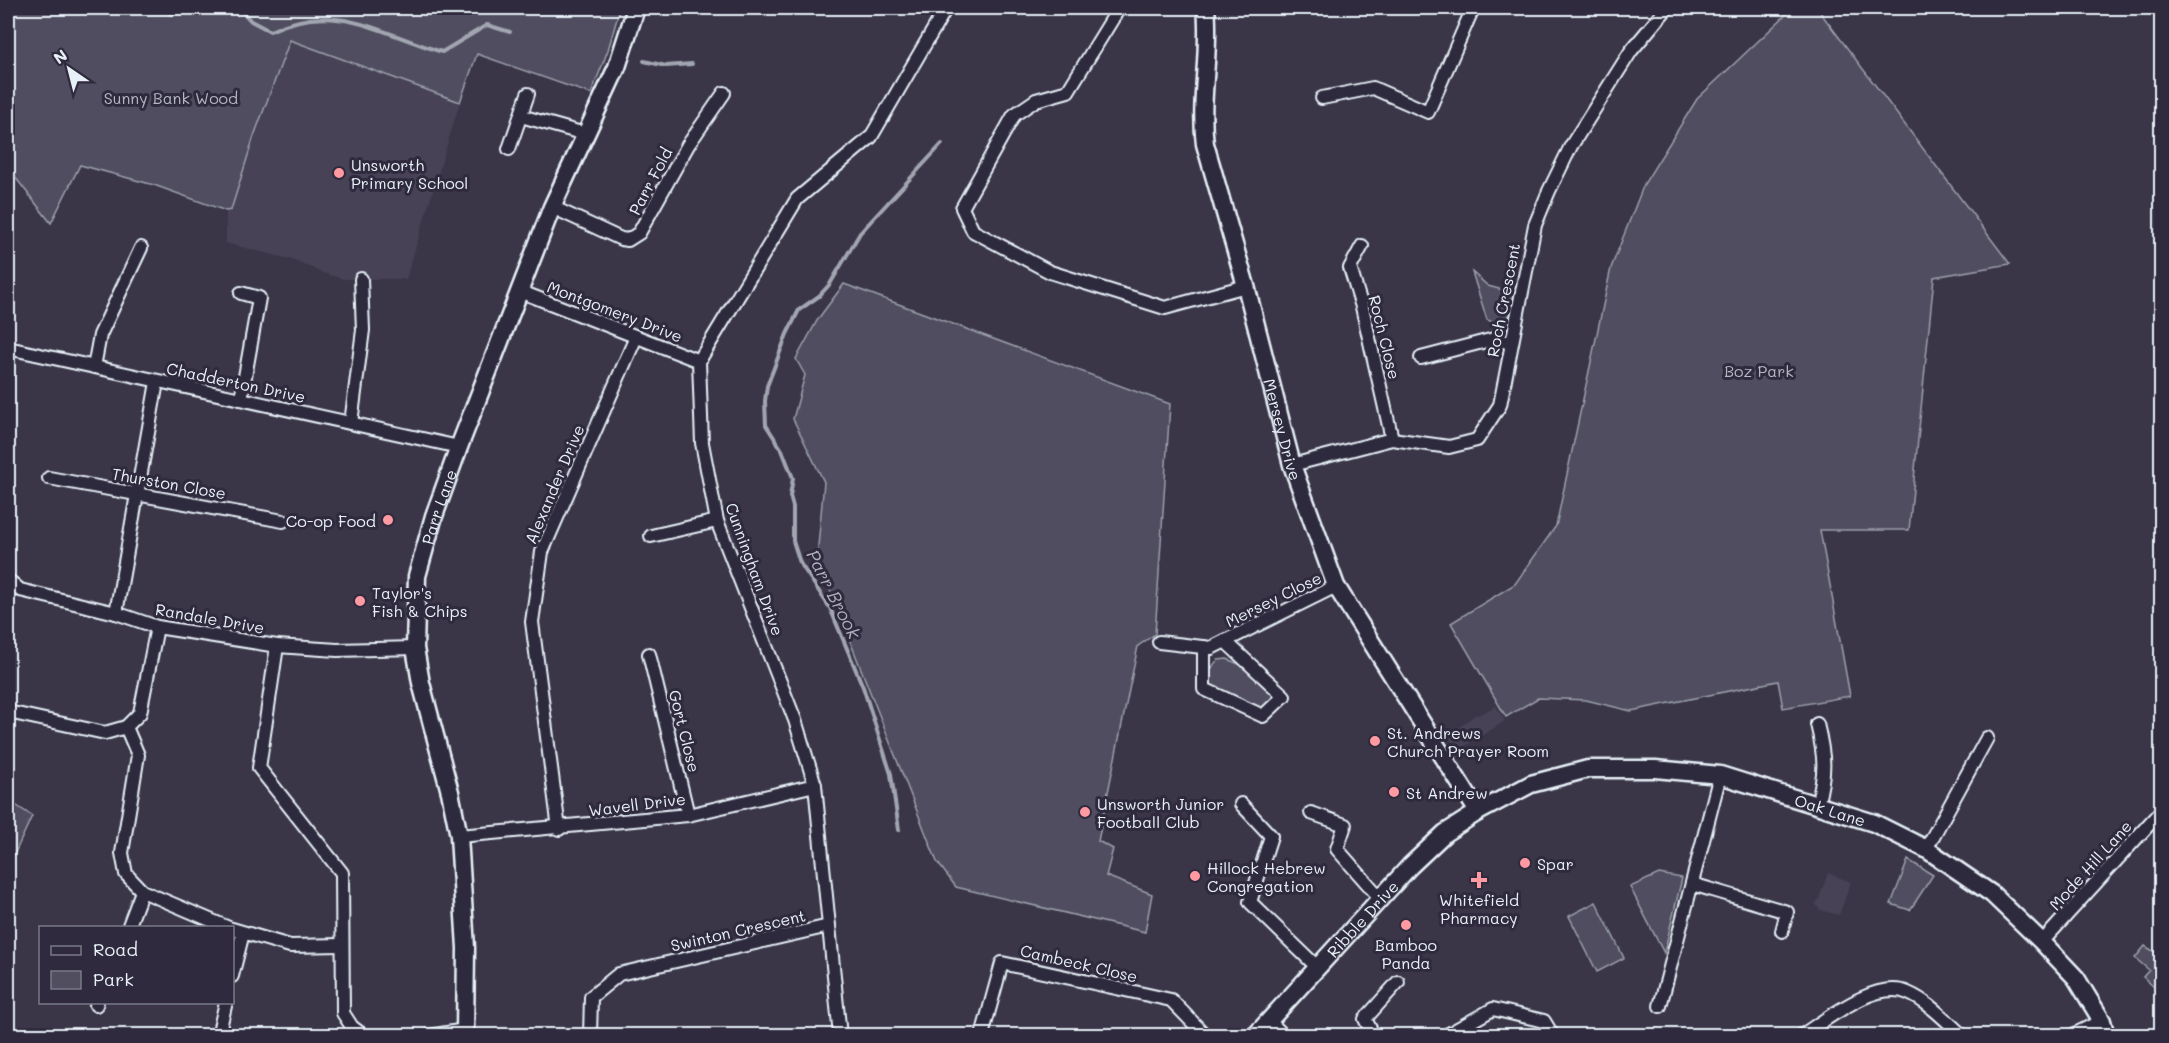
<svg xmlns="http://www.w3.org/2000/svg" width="2169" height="1043" viewBox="0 0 2169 1043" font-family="Mali,sans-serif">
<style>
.built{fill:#464354}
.green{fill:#504e5f;stroke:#9ca0ac;stroke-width:1.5}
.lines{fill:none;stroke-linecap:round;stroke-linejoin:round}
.stream{stroke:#a2a6b1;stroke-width:4}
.street-casing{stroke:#e8f1f8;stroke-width:16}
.secondary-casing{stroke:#e8f1f8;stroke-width:21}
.street{stroke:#2f2a3d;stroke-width:12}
.secondary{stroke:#2f2a3d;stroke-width:16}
.poi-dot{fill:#ff9aa2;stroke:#2f2a3d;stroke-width:2}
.labels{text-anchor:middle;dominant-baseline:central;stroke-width:6;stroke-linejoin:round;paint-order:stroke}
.park-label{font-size:16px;fill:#b3b8c2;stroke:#2f2a3d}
.poi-label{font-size:16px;fill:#e8f1f8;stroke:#2f2a3d;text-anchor:start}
.street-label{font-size:16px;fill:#e8f1f8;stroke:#2f2a3d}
.water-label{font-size:18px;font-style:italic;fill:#aeb2bd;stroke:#2f2a3d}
</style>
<rect width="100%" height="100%" fill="#3a3648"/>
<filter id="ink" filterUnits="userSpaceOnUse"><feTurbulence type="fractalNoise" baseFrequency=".0167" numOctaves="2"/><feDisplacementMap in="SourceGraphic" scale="12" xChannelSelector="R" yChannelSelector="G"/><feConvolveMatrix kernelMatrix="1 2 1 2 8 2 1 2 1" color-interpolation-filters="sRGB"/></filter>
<g filter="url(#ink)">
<g class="built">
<polygon points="290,40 460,102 406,279 343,279 320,272 297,261 226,243 226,211"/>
<polygon points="1496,706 1505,721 1457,751 1448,736 1476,714 1478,715"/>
<polygon points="1828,873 1851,882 1839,915 1820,910 1815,903 1818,901"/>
</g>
<g class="green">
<polygon points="8,8 620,8 608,50 591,94 477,54 460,102 290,40 254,136 231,210 226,211 154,185 80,165 51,223 8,168"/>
<polygon points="1793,8 1817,8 2010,264 1934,277 1909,530 1820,530 1850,696 1783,708 1778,681 1631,711 1586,700 1538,698 1506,717 1451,623 1515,584 1556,526 1611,268 1644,184 1697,99"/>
<polygon points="1472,272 1488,286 1514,293 1506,326 1487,320"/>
<polygon points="844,284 1170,404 1155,634 1138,646 1098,841 1113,849 1106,876 1152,894 1145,932 956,887 937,862 817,557 824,482 793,419 805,375 796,359 818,319"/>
<path d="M1227 659 1241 665 1273 695V700L1262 710 1213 691C1207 681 1209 668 1218 660Z"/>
<polygon points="8,800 32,816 8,868"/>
<polygon points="1908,860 1933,875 1910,910 1891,904"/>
<polygon points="1659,874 1682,878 1664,953 1630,887"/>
<polygon points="1596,902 1624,958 1597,972 1569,916"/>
<polygon points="2145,946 2161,956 2161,981 2155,988 2143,977 2149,970 2135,958"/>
</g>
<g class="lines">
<g class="stream">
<polyline points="162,8 171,14 193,8"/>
<path d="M239 8 251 21 270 31C336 0 379 33 442 52L487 25 510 32"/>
<polyline points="644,61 666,66 692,64"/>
<polyline points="899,830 891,774 863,687 830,608 800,563 793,541 793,507 790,496 793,478 782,450 766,425 765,401 767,386 787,334 799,310 819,296 830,284 860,233 942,144"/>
</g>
<g class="street-casing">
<g id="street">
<polyline points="1119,8 1068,91 1036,100 1014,115 962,208 973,231 1050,272 1165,308 1246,286"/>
<polyline points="1322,98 1373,88 1428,112 1473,8"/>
<polyline points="521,116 585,134"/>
<polyline points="509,149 528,94"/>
<polyline points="552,207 621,239 628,240 639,233 688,145 724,93"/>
<polyline points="1362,246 1350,268 1362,307 1392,439"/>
<polyline points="519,291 699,361"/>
<polyline points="8,348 459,447"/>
<polyline points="1421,358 1494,339 1511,343"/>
<polyline points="94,367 100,335 141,248"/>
<polyline points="241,399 259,298 241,293"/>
<polyline points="351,423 363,330 361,279"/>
<polyline points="1292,465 1392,439 1449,447 1477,440 1500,405 1535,225 1549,191 1571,146 1631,51 1667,8"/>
<polyline points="49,478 283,521"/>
<polyline points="651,536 717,521"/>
<polyline points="8,580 20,590 116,613 157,627 277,646 337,650 415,648"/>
<polyline points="116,613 157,382"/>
<polyline points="1159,642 1211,648 1336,586"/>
<polyline points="277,646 259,768 342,873 343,1013 352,1027 364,1036"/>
<polyline points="1204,647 1204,689 1263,716 1284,696 1225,641"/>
<polyline points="649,654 688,815"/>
<polyline points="8,712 105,733 126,727"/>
<path d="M1817 724C1825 757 1826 772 1817 805"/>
<polyline points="126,727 138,755 122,853 126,874 142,891 229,928"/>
<polyline points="126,727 140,713 157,627"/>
<polyline points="1241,804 1271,836 1250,902 1317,967"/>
<polyline points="1311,813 1345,825 1337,849 1381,899"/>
<polyline points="559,829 532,622 542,552 636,337"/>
<polyline points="459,836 688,815 815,785"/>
<polyline points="1926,849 1987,738"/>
<polyline points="1692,884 1787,912 1782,931"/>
<polyline points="829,926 815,785 795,720 717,521 702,443 699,361 797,199 871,137 946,8"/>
<polyline points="128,928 142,891"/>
<polyline points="232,929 290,946 342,945"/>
<polyline points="2042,942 2162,810"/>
<polyline points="232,976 243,933"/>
<polyline points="96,1005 97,1002"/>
<polyline points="1660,1006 1720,775"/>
<polyline points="1269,1021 1284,1036"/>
<polyline points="983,1032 1002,963 1171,1000 1206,1036"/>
<polyline points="218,1036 226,1002"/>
<polyline points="429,1036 465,1030"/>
<polyline points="590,1036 591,997 619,974 829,926 840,1036"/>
<polyline points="1374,1036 1365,1019 1398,982"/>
<polyline points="1445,1036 1493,1009 1544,1021 1553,1036"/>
<path d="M1801 1036C1827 1019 1876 979 1908 993 1929 1002 1946 1021 1963 1036"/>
<polyline points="2071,1036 2102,1021"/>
</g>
</g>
<g class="secondary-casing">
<g id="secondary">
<path id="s1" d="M1206 8C1211 53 1199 98 1205 144L1246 286 1292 465 1336 586 1478 812"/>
<path id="s2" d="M465 1036 466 948 459 836 450 792 421 683 415 648 417 576 434 516 459 447 552 207 617 67 636 8"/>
<path id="s3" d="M1255 1036 1410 866 1445 833 1478 812 1531 784 1588 769H1655L1720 775 1874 823 1926 849 1992 894 2042 942 2076 978 2102 1021 2106 1036"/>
</g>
</g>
<use href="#street" class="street"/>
<use href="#secondary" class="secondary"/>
</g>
</g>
<g class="poi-dot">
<circle cx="339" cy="173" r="6"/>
<circle cx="388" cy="520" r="6"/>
<circle cx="360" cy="601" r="6"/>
<circle cx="1375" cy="741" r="6"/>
<circle cx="1394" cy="792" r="6"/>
<circle cx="1085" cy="812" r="6"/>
<circle cx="1525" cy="863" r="6"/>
<circle cx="1195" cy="876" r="6"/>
<path d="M1476 871h6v6h6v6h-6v6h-6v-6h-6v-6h6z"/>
<circle cx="1406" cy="925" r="6"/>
</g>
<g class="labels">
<g class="park-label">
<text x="171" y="97">Sunny Bank Wood</text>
<text x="1759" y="370">Boz Park</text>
</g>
<g class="poi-label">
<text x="351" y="164">Unsworth<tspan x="351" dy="18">Primary School</tspan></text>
<text x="376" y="520" text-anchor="end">Co-op Food</text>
<text x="372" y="592">Taylor's<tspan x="372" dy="18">Fish &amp; Chips</tspan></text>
<text x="1387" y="732">St. Andrews<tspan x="1387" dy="18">Church Prayer Room</tspan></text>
<text x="1406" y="792">St Andrew</text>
<text x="1097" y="803">Unsworth Junior<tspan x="1097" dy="18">Football Club</tspan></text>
<text x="1537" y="863">Spar</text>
<text x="1207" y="867">Hillock Hebrew<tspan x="1207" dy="18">Congregation</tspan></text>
<text x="1479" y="899" text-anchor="middle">Whitefield<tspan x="1479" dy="18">Pharmacy</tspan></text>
<text x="1406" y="944" text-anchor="middle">Bamboo<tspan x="1406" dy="18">Panda</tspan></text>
</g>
<g class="street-label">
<text transform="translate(650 181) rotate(-62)">Parr Fold</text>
<text transform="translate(1503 300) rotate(-79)">Roch Crescent</text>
<text transform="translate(615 311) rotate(21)">Montgomery Drive</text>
<text transform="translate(1385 337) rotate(76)">Roch Close</text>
<text transform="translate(236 382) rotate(12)">Chadderton Drive</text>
<text stroke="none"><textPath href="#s1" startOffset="432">Mersey Drive</textPath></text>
<text transform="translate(169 483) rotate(10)">Thurston Close</text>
<text transform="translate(554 484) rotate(-67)">Alexander Drive</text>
<text stroke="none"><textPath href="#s2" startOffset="538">Parr Lane</textPath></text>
<text transform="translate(755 569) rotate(70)">Cunningham Drive</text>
<text transform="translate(1273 599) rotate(-26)">Mersey Close</text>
<text transform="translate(210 618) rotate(10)">Randale Drive</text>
<text transform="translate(685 731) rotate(76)">Gort Close</text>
<text transform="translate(637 804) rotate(-7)">Wavell Drive</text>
<text stroke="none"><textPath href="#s3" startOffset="684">Oak Lane</textPath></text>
<text transform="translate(2090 865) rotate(-48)">Mode Hill Lane</text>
<text stroke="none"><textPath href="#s3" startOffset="159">Ribble Drive</textPath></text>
<text transform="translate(738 930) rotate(-13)">Swinton Crescent</text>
<text transform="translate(1079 963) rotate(13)">Cambeck Close</text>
</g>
<g class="water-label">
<text transform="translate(834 594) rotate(63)">Parr Brook</text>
</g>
</g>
<rect width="2169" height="1043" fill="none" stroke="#2f2a3d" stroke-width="30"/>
<rect x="15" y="15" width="2139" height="1013" fill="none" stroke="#e8f1f8" stroke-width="2" filter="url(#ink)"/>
<rect x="39" y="926" width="195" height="78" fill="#2f2a3d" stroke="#797a88" stroke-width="1.5"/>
<rect x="51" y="946" width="30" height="9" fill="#2f2a3d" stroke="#797a88" stroke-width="1.5"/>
<text x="93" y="956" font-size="18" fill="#e8f1f8">Road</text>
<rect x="51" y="971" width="30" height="18" fill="#504e5f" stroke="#797a88" stroke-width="1.5"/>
<text x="93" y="986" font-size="18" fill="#e8f1f8">Park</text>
<g transform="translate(69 69) rotate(325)" stroke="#2f2a3d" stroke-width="4.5" paint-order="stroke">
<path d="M0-4.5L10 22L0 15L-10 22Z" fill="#e8f1f8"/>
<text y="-9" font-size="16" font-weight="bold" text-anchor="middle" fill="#e8f1f8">N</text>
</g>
</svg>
